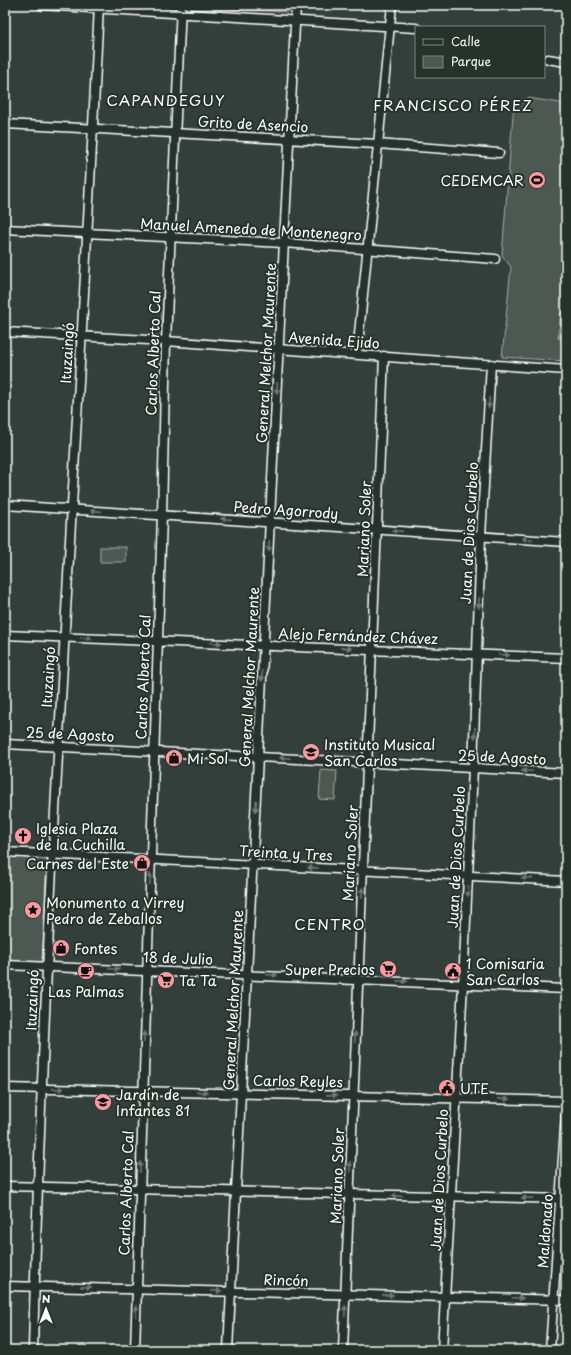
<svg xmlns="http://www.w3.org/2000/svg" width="571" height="1355" viewBox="0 0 571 1355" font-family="'Playpen Sans',sans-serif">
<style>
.green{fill:#4d5853;stroke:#a6aca9}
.water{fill:#737b78;stroke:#abb0ae}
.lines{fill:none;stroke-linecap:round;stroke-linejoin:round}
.minor-casing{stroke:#fff;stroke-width:11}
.minor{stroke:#26332d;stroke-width:8}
.oneway{fill:#727a76}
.labels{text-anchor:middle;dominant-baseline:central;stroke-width:4;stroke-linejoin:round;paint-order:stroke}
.street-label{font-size:14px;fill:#fff;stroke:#26332d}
.poi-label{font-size:14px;fill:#fff;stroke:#26332d;text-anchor:start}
.neighbourhood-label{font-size:15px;letter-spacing:1px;fill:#fff;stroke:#26332d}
</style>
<rect width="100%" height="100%" fill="#333f3a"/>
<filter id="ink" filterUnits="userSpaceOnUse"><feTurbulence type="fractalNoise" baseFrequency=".025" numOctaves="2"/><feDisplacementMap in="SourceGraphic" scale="8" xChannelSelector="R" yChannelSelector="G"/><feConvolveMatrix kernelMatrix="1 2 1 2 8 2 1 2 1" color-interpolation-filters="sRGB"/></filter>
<g filter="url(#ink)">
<g class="green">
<polygon points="188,5 290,5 289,10 287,12 190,7"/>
<polygon points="528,98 566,104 566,361 502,357 511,267 502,255 514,102"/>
<rect x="100" y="547" width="26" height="15"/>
<polygon points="321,770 337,771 335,800 319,799"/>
<polygon points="5,855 47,857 42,963 5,961"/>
</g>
<polygon class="water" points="561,313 566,313 566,339 558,338"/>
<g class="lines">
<g class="minor-casing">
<g id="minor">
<polyline points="41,5 416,28"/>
<polyline points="548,59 566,62"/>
<polyline points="5,124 377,144 499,153"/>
<polyline points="5,229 284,243 495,259"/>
<polyline points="5,332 166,341 566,370"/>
<polyline points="357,354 392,5"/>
<polyline points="5,505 566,542"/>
<polyline points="5,635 566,658"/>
<polyline points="5,744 566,773"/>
<polyline points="5,852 566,881"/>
<polyline points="5,965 566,989"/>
<polyline points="5,1088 566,1101"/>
<polyline points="5,1186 566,1199"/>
<polyline points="5,1286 566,1300"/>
<path d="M33 1350C44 901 78 453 99 5"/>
<polyline points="135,1350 162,515 166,341 181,5"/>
<polyline points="228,1350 296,5"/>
<polyline points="343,1350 384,356"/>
<polyline points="442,1350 463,985 473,768 481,536 491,364"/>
<polyline points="550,1350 566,1113"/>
</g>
</g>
<use href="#minor" class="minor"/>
</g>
<defs><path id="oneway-solid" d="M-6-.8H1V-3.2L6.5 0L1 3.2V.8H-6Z"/></defs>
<g class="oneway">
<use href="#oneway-solid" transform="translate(277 388) rotate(93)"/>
<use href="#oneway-solid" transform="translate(489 403) rotate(93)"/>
<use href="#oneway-solid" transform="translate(96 511) rotate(-176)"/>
<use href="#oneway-solid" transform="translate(226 519) rotate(-176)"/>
<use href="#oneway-solid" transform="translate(397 531) rotate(-176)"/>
<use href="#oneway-solid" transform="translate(527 539) rotate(-176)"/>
<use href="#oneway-solid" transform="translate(269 546) rotate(93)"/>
<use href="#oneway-solid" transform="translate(479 603) rotate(92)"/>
<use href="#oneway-solid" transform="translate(86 638) rotate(2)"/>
<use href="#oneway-solid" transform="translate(216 643) rotate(2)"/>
<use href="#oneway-solid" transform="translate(346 648) rotate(2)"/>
<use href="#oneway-solid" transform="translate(504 655) rotate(3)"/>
<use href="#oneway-solid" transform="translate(262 676) rotate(93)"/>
<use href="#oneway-solid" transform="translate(475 733) rotate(92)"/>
<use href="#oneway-solid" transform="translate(114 749) rotate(-177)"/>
<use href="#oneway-solid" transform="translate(285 758) rotate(-177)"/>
<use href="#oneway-solid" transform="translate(527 771) rotate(-177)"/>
<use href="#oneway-solid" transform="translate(256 806) rotate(93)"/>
<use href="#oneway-solid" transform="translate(313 868) rotate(-177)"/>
<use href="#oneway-solid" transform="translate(527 878) rotate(-177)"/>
<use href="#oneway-solid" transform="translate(150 879) rotate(-88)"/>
<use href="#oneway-solid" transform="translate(468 891) rotate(93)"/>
<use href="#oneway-solid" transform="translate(362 893) rotate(-87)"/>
<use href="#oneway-solid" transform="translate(114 969) rotate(3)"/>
<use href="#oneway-solid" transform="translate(272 975) rotate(2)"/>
<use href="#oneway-solid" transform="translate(402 981) rotate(3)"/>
<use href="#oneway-solid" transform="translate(144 1037) rotate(-88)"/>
<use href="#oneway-solid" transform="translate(355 1037) rotate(-88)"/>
<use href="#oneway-solid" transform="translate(58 1089) rotate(1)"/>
<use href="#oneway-solid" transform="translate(202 1092) rotate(1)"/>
<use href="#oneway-solid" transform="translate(332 1095) rotate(1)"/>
<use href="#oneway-solid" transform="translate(504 1099) rotate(1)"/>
<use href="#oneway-solid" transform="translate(140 1167) rotate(-88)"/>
<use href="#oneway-solid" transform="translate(350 1167) rotate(-88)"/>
<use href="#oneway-solid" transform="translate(397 1196) rotate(-179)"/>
<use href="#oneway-solid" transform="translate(527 1198) rotate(-179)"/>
<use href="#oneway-solid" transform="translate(86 1287) rotate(2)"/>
<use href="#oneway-solid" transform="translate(216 1291) rotate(1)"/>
<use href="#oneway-solid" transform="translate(388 1295) rotate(1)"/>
<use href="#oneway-solid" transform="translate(518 1298) rotate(2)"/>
<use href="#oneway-solid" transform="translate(136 1311) rotate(-89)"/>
<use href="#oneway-solid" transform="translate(345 1311) rotate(-88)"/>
</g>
</g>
<defs>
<g id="stadium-disc" transform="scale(0.9)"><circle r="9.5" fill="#ff9aa2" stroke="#26332d"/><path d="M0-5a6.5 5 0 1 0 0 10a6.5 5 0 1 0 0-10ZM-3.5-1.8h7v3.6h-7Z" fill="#111"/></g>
<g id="school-disc" transform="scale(0.9)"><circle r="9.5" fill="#ff9aa2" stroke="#26332d"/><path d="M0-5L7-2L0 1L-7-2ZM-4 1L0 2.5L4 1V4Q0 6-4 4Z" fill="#111"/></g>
<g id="shop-disc" transform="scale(0.9)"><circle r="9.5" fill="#ff9aa2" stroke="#26332d"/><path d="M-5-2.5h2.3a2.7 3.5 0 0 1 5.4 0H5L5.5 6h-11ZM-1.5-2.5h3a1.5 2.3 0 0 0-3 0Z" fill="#111"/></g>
<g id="church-disc" transform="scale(0.9)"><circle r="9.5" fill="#ff9aa2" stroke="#26332d"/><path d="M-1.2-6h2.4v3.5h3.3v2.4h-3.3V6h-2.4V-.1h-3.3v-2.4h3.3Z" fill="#111"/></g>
<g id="sight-disc" transform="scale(0.9)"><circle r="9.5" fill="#ff9aa2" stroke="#26332d"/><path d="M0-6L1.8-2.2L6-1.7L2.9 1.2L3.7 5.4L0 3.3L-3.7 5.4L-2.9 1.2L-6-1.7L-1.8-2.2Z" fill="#111"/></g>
<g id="supermarket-disc" transform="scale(0.9)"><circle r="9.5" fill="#ff9aa2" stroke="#26332d"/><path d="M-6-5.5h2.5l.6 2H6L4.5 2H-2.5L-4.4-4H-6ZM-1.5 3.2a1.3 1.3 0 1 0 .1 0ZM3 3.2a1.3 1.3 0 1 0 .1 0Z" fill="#111"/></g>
<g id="cafe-disc" transform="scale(0.9)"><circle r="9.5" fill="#ff9aa2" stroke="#26332d"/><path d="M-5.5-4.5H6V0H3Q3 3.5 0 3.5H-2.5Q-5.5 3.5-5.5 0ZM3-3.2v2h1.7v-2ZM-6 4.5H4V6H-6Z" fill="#111"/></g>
<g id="civic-disc" transform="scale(0.9)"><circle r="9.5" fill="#ff9aa2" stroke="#26332d"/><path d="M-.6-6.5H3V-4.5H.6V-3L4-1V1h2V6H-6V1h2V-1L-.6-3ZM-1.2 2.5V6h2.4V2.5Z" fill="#111"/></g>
</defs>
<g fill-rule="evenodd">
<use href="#stadium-disc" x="537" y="180"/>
<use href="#school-disc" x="311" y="752"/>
<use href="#shop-disc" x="174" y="758"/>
<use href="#church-disc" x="23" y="836"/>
<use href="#shop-disc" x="142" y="863"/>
<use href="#sight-disc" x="33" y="910"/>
<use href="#shop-disc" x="61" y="948"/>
<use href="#supermarket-disc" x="388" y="969"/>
<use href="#cafe-disc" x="86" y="971"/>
<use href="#civic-disc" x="453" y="971"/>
<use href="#supermarket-disc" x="166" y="980"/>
<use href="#civic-disc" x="447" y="1088"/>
<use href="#school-disc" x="103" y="1102"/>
</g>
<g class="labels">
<g class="street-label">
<text transform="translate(253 124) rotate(3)">Grito de Asencio</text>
<text transform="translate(251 229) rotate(3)">Manuel Amenedo de Montenegro</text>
<text transform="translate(334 340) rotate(4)">Avenida Ejido</text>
<text transform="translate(67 353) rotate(-87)">Ituzaingó</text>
<text transform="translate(153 353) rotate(-88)">Carlos Alberto Cal</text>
<text transform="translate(266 353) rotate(-87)">General Melchor Maurente</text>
<text transform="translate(286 510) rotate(4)">Pedro Agorrody</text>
<text transform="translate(364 529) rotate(-88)">Mariano Soler</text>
<text transform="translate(469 533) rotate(-87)">Juan de Dios Curbelo</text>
<text transform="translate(358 636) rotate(2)">Alejo Fernández Chávez</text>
<text transform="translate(48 677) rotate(-87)">Ituzaingó</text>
<text transform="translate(143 677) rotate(-88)">Carlos Alberto Cal</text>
<text transform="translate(249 677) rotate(-87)">General Melchor Maurente</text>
<text transform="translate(70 734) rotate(3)">25 de Agosto</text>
<text transform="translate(502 757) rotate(3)">25 de Agosto</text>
<text transform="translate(286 853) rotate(3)">Treinta y Tres</text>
<text transform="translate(350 853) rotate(-87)">Mariano Soler</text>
<text transform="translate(456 857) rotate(-87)">Juan de Dios Curbelo</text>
<text transform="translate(178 958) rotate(2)">18 de Julio</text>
<text transform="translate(32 1000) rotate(-88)">Ituzaingó</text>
<text transform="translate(233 1000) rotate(-87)">General Melchor Maurente</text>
<text transform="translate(298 1081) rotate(1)">Carlos Reyles</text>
<text transform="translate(337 1176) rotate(-88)">Mariano Soler</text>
<text transform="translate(439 1180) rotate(-87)">Juan de Dios Curbelo</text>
<text transform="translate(126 1193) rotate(-88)">Carlos Alberto Cal</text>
<text transform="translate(545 1231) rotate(-86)">Maldonado</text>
<text transform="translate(286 1280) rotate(2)">Rincón</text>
</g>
<g class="poi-label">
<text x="524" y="180" text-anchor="end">CEDEMCAR</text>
<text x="324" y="744">Instituto Musical<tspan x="324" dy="16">San Carlos</tspan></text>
<text x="187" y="758">Mi Sol</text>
<text x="36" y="828">Iglesia Plaza<tspan x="36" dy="16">de la Cuchilla</tspan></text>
<text x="129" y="863" text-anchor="end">Carnes del Este</text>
<text x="46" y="902">Monumento a Virrey<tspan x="46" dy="16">Pedro de Zeballos</tspan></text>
<text x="74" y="948">Fontes</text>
<text x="466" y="963">1 Comisaria<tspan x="466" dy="16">San Carlos</tspan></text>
<text x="375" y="969" text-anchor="end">Super Precios</text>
<text x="179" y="980">Ta Ta</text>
<text x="86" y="991" text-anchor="middle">Las Palmas</text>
<text x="460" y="1088">UTE</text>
<text x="116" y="1094">Jardín de<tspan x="116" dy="16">Infantes 81</tspan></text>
</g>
<g class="neighbourhood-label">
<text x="166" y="99">CAPANDEGUY</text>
<text x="453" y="104">FRANCISCO PÉREZ</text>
<text x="330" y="923">CENTRO</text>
</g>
</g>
<rect width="571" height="1355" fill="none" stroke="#26332d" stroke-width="20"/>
<rect x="10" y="10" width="551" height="1335" fill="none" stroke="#fff" stroke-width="1.5" filter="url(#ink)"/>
<rect x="415" y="26" width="130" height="52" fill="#26332d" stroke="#7d8581"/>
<rect x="423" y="39" width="20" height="6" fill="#26332d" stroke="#7d8581"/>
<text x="451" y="46" font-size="12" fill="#ffffff">Calle</text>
<rect x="423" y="56" width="20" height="12" fill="#4d5853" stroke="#7d8581"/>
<text x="451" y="66" font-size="12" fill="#ffffff">Parque</text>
<g transform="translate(46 1309)" stroke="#26332d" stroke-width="3" paint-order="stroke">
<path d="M0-3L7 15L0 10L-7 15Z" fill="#ffffff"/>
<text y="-6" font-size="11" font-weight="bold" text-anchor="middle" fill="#ffffff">N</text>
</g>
</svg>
